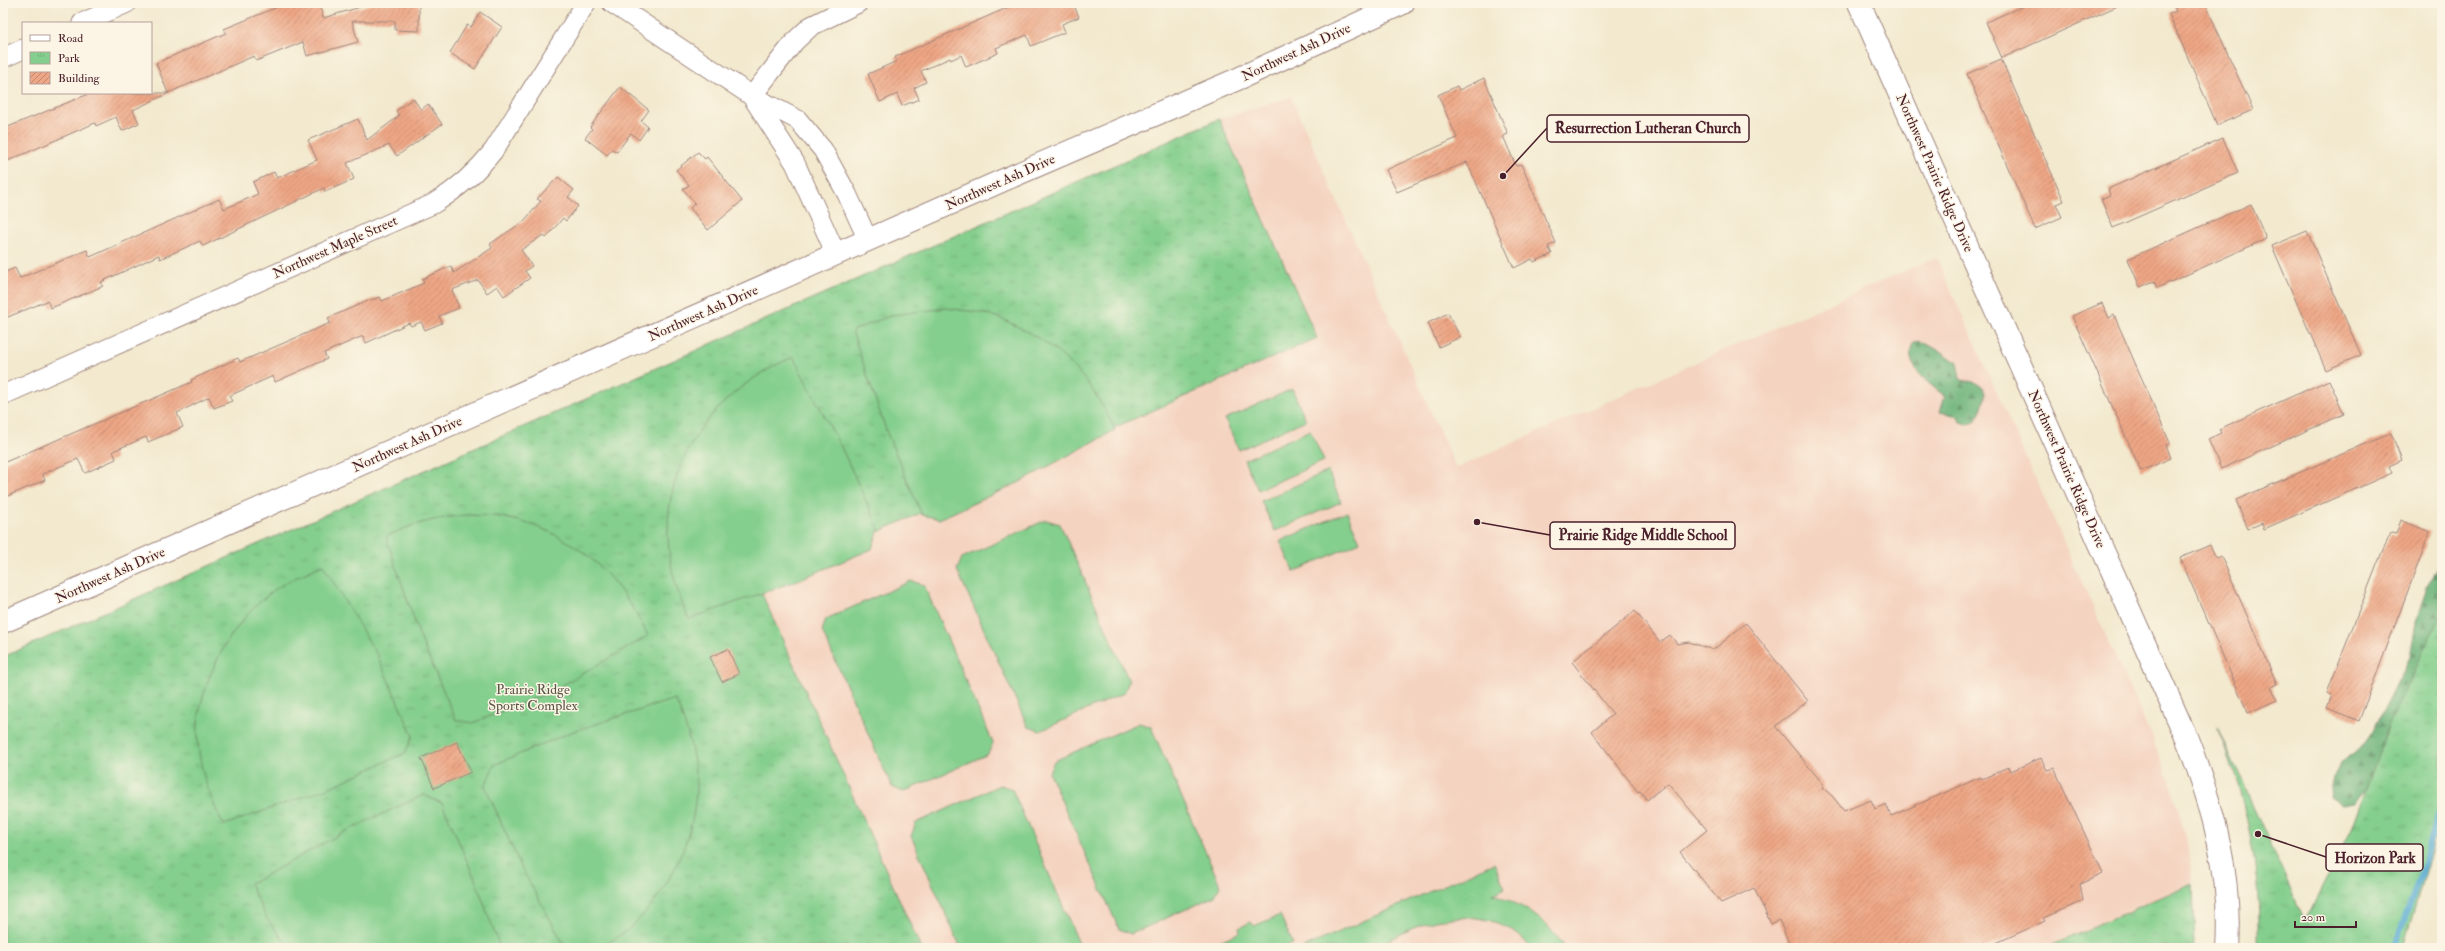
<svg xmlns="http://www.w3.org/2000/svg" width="2445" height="951" viewBox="0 0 2445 951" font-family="'IM FELL Double Pica',serif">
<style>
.built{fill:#f4d3c0}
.forest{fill:url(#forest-firs);stroke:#5a6852}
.park{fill:url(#park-tufts);stroke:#67775c}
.pitch{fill:#84cf8d;stroke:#67775c}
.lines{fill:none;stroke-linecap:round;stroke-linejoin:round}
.stream{stroke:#57abd3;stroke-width:6}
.building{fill:url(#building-hatch)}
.minor-casing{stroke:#9e847c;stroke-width:21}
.tertiary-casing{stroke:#9e847c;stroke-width:24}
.minor{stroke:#fff;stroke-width:19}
.tertiary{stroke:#fff;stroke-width:22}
.labels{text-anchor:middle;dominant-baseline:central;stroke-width:3;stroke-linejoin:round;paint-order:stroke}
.street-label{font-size:14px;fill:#4a1f2b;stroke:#fcf5e5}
.park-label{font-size:14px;fill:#5b5448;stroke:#fcf5e5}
.leader{fill:none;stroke:#4a1f2b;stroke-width:1.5}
.callout-dot{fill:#4a1f2b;stroke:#fcf5e5;stroke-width:1.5}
.callout{fill:#fcf5e5;stroke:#4a1f2b;stroke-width:1.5}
.callout-label{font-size:15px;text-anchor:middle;font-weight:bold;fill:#4a1f2b}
</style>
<defs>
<pattern id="forest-firs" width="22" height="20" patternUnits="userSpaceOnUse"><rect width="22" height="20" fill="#6bb278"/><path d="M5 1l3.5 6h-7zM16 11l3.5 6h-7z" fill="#5a9063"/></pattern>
<pattern id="park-tufts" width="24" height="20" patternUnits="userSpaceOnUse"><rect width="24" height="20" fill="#84cf8d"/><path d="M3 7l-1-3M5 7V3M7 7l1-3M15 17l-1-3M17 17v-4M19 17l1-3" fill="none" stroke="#74b17a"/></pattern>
<pattern id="building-hatch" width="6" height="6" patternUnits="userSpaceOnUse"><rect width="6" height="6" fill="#eea786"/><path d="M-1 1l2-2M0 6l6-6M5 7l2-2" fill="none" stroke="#c3876e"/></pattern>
</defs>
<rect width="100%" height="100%" fill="#fcf5e5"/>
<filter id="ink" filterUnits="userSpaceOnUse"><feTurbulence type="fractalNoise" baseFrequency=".025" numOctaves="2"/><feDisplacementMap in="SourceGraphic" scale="8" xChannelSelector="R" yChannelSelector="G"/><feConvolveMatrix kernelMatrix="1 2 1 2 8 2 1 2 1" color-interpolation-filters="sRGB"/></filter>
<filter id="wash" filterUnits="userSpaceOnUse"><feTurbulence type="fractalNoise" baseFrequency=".012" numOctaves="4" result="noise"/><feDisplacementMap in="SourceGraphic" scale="16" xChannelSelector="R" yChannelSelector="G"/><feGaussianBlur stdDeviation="0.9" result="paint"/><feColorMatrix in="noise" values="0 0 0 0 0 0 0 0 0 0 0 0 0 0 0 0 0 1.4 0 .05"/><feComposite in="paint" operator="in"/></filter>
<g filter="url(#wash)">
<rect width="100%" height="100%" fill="#f2e9ce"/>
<polygon class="built" points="1291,97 1456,468 1936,257 2158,752 2174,794 2186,838 2193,883 2047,948 921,948 758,585 1316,338 1219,119"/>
<g class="forest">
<path d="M1920 341 1944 353 1957 363 1960 379C1965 382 1970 380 1976 383 1994 391 1981 409 1975 421L1967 424 1960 422 1958 416 1940 412 1945 396C1930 385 1900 363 1914 342Z"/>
<polygon points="2442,552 2442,636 2380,775 2354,803 2342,805 2330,797 2334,777 2341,762 2363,746 2373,731 2410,657 2416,622 2428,584 2438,567"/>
</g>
<g class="park">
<polygon points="1219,119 1317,338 758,585 921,948 3,948 3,657"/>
<path d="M2442 614V814L2403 948H2259C2261 871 2247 799 2218 728L2305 921 2353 827 2388 727Z"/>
<polygon points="2193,883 2195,948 2047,948 2184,887"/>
</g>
<g class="pitch">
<path d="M946 308C959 310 973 311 986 314 999 317 1011 323 1022 329 1067 352 1095 386 1115 430L1018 483 939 519 922 515 887 433 852 331 892 315Z"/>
<path d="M793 357 843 451 879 529 872 549 793 582 689 619C637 510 685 404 793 357Z"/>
<polygon points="1292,389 1306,420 1239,450 1225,419"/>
<polygon points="1310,430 1324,461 1258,490 1244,460"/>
<polygon points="1328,471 1341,502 1275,531 1261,501"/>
<polygon points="1347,512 1360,542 1294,572 1280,541"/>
<path d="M467 515C480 516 494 515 506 518 575 532 618 574 648 636L552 691 473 723 456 720 420 637 386 537C412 523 438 518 467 515Z"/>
<polygon points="1046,520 1060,524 1129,681 1124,693 1040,731 1028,727 957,570 962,558"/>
<path d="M323 565 377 655 413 736 405 753 326 789 224 825C208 797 195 755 198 723 203 672 238 612 282 585 295 577 310 571 323 565Z"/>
<polygon points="911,581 924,585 993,743 988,754 903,792 892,787 822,631 826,619"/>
<path d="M675 699C688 729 696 757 696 790 695 846 654 925 599 947 590 951 575 948 566 948L520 865 485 786 494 765 571 732Z"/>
<polygon points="1139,723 1151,727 1220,885 1215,896 1131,934 1119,929 1049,773 1054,761"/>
<polygon points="1000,785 1012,789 1081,948 961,948 911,836 916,823"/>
<polygon points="423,795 442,803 477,884 500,948 290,948 267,919 250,884 346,831"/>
<path d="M1494 863 1505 888 1493 894C1524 905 1547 920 1565 948H1531C1501 910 1452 912 1411 929 1398 935 1384 944 1370 948 1354 951 1320 948 1303 948Z"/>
<polygon points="1280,915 1293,944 1283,948 1213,948 1211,945 1240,932 1239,928 1251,922 1254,926"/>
</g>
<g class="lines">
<polyline class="stream" points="2394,948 2420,876 2442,802"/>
</g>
<g id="blocks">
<g class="building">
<polygon points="287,3 319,3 323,18 374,3 419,3 419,31 395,30 395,21 352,21 358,42 307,56 303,42 256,61 254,56 168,93 156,63 226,33 224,29"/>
<polygon points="1018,3 1073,3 1079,17 1062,24 1065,32 1031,46 1027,35 996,48 998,53 966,67 961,55 951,60 950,58 921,71 926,82 914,88 919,99 902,106 897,94 880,102 868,74 897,61 895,57"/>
<polygon points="2030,3 2124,3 2002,58 1986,22"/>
<polygon points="2172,3 2205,3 2253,110 2217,125 2169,14 2176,11"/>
<polygon points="480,12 502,27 475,69 450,53 467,25 471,27"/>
<polygon points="2001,59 2064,201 2056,204 2062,217 2035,229 1967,74"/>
<polygon points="1484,78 1508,134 1503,136 1516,166 1521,164 1556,243 1548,246 1552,254 1534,262 1532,259 1514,268 1467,162 1397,192 1386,170 1457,138 1438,95 1457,86 1459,90"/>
<polygon points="620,87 649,110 641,121 648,127 639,140 631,133 617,152 612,149 607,155 585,138 592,129 590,127"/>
<polygon points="91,93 169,93 133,110 139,123 122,131 116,117 96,126 95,123 3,163 3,129"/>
<polygon points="413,98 421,110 428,104 442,124 397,156 389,145 347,163 354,179 325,192 324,188 203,246 200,241 160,259 159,255 101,282 103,286 51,308 47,301 3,319 3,273 15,268 20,278 87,250 90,257 219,199 224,209 258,194 253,182 274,172 277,178 317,160 308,140 358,119 367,140 399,116 396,111"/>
<polygon points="2223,138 2238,173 2113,228 2101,199 2110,195 2108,189"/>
<polygon points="698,152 705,159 707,157 742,201 708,230 690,208 695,203 683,189 689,185 676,170"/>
<polygon points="558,177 574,190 568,197 578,206 566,221 563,218 546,238 543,235 521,250 532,266 525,271 530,278 504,296 497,286 487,293 478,280 452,290 459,308 439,316 442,323 425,330 421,322 411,326 409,323 366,343 363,336 324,353 327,359 275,382 273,376 229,396 232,401 214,408 209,397 177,413 183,427 148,442 146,437 113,451 116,459 85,473 78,459 42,474 45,480 3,498 3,463 192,382 191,380 238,358 240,362 330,323 328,318 370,300 380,297 382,301 424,283 422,279 451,266 454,273 492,248 490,244 524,221 541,201 537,199"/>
<polygon points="2251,204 2266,239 2157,288 2154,281 2140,287 2128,259"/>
<polygon points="2307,231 2361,355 2326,370 2272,246"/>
<polygon points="2102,303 2109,318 2114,315 2170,443 2166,445 2171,458 2141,471 2072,316"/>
<polygon points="1448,313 1460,337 1439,347 1428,323"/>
<polygon points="2329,380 2344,414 2221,469 2208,439 2221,433 2219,429"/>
<polygon points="2391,433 2402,460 2389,466 2392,473 2264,529 2262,523 2248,529 2236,500"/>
<polygon points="2401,520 2430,532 2359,721 2327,708 2332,695 2327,693 2382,552 2391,533 2396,534"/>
<polygon points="2210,545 2216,558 2221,556 2277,684 2271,687 2277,700 2248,713 2180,558"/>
<polygon points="1635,611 1660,642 1670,635 1677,644 1689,642 1713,650 1746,623 1808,701 1775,726 1824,785 1822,787 1833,797 1844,811 1871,800 1875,809 1886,804 1891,816 1981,777 1982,779 2009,767 2011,771 2041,758 2047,770 2054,768 2103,873 2080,884 2083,901 2043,918 2045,921 1985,948 1791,948 1779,920 1771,924 1754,888 1721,903 1680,852 1707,830 1668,783 1647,800 1640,791 1638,792 1592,732 1613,714 1572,662"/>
<polygon points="728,649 739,674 722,682 710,657"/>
<polygon points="457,742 471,772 434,788 421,758"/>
</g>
</g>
</g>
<g filter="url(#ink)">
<use href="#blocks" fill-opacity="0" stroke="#9e847c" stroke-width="1"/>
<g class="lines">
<g class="minor-casing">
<g id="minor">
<polyline points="612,3 752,96 798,120 823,150 847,194 868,240"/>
<polyline points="82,23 127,3"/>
<polyline points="3,58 23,49"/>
<polyline points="752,96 795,41 811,26 858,3"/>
<polyline points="753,98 795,163 836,254"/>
<path d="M3 395 433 204C458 189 476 173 494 150L586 3"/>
</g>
</g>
<g class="tertiary-casing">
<g id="tertiary">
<path d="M1859 3 2187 739C2213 806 2232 875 2227 948"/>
<polyline points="3,622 1006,179 1240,78 1403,3"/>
</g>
</g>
<use href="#minor" class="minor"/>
<use href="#tertiary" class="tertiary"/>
</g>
</g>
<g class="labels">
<g class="street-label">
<text transform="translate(1296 52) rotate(-25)">Northwest Ash Drive</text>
<text transform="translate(1935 173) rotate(66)">Northwest Prairie Ridge Drive</text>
<text transform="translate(1000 182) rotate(-24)">Northwest Ash Drive</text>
<text transform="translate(335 247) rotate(-24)">Northwest Maple Street</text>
<text transform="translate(703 313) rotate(-24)">Northwest Ash Drive</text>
<text transform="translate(407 444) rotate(-24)">Northwest Ash Drive</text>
<text transform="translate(2067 469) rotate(66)">Northwest Prairie Ridge Drive</text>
<text transform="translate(110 575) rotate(-24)">Northwest Ash Drive</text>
</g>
<g class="park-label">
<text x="533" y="689">Prairie Ridge<tspan x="533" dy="16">Sports Complex</tspan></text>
</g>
</g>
<path class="leader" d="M1503 176L1547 128M1477 522L1550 535M2258 834L2326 857"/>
<g class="callout-dot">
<circle cx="1503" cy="176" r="4"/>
<circle cx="1477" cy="522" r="4"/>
<circle cx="2258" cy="834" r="4"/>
</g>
<g class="callout">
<rect x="1547" y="115" width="202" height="27" rx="4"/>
<rect x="1550" y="522" width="185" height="27" rx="4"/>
<rect x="2326" y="844" width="97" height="27" rx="4"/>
</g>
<g class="callout-label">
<text x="1648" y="133">Resurrection Lutheran Church</text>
<text x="1643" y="540">Prairie Ridge Middle School</text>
<text x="2375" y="863">Horizon Park</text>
</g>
<rect width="2445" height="951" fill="none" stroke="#fcf5e5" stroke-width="16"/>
<rect x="22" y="22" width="130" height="72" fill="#fcf5e5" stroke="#b59f9b"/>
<rect x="30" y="35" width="20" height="6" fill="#ffffff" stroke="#b59f9b"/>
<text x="58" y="42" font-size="12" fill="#4a1f2b">Road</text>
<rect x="30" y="52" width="20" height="12" fill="url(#park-tufts)" stroke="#b59f9b"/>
<text x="58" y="62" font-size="12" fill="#4a1f2b">Park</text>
<rect x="30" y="72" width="20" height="12" fill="url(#building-hatch)" stroke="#b59f9b"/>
<text x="58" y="82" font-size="12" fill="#4a1f2b">Building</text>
<path d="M2295 921v6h61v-6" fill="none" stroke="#4a1f2b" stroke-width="2"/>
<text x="2301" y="921" font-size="12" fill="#4a1f2b" stroke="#fcf5e5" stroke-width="3" paint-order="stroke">20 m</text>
</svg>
